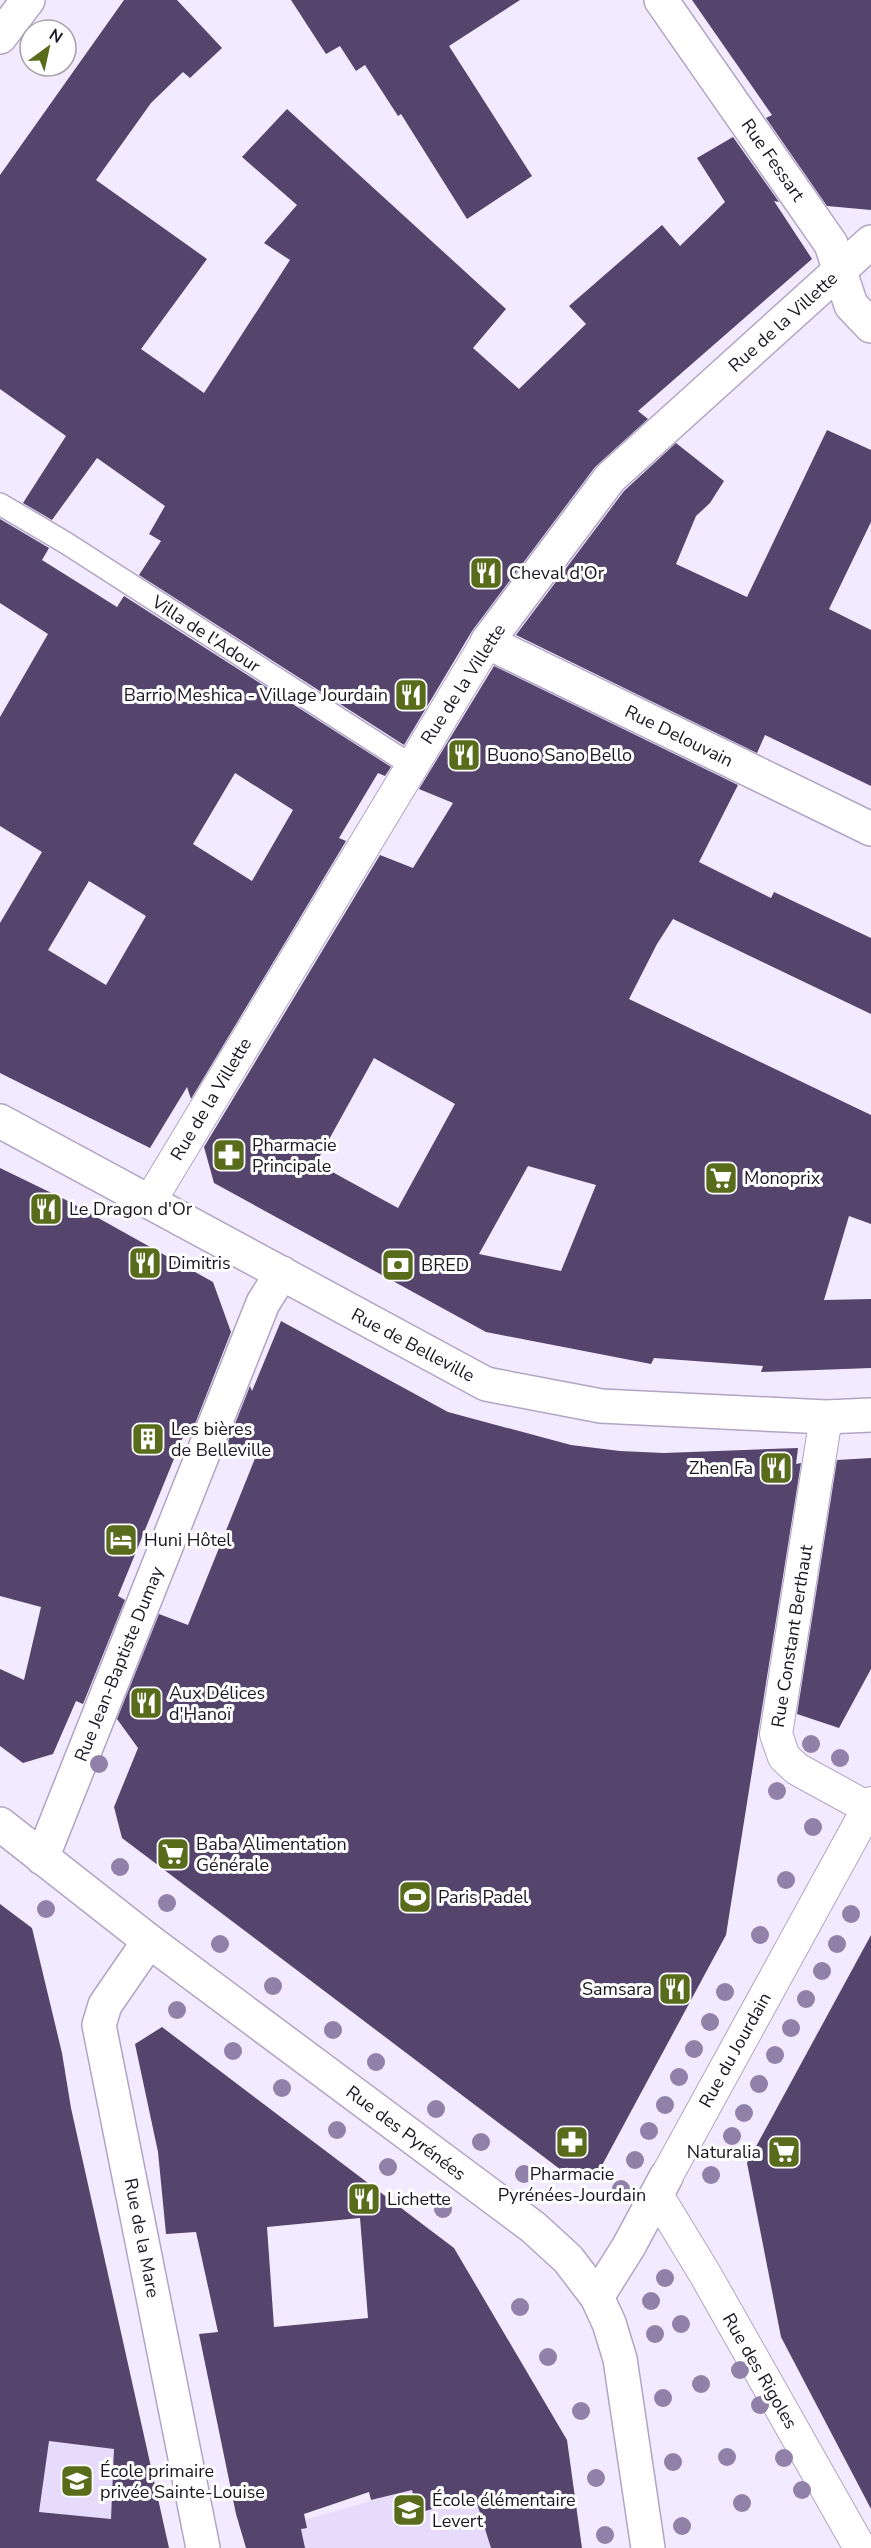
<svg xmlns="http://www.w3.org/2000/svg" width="871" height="2548" viewBox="0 0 871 2548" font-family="'Nunito Sans',sans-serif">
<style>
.built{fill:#e7dbfb}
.building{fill:#55446c;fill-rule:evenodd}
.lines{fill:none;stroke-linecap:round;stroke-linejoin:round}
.service-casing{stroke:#b1a5c4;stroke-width:24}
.pedestrian-casing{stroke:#b1a5c4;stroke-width:34}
.minor-casing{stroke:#b1a5c4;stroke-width:36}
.secondary-casing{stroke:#b1a5c4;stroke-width:36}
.service{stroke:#fff;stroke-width:21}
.pedestrian{stroke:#fff;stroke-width:32}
.minor{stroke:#fff;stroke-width:33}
.secondary{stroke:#fff;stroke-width:33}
.tree{fill:#9180a8}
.labels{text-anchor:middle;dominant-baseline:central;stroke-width:6;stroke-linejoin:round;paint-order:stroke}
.street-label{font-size:18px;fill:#1b1621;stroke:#fff}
.poi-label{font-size:18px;fill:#1b1621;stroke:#fff;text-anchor:start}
</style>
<rect width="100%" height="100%" fill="#f2eafe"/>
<g class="built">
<polygon points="0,2405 141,2422 168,2548 0,2548"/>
<polygon points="468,2473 491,2548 246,2548 305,2520"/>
</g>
<g class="building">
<polygon points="124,0 177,0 222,48 190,78 183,72 151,103 96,180 207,259 141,349 204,393 290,260 264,243 297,205 242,157 287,109 506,309 473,348 519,389 586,324 569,306 662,225 680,246 725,202 697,158 733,137 779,202 774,201 812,259 638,411 648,419 595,467 472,631 404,745 139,575 161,541 149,534 165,506 97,458 52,520 23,503 66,436 0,389 0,175"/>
<polygon points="291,0 520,0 449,46 532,176 467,219 401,114 398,116 365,65 356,71 340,46 326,54"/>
<polygon points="692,0 871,0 871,210 827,206 766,118 772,115"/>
<polygon points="827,430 871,450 871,522 829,609 871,630 871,786 765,735 757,753 516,635 624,491 676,443 724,481 710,503 696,516 676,564 747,597"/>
<path d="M0 519 49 548 42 560 117 607 124 596 391 767 385 776 378 773 339 838 346 841 191 1099 187 1087 150 1148 0 1073V923L42 852 0 826V717L48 634 0 603ZM235 773 293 810 252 881 193 844ZM89 881 146 916 106 985 48 950Z"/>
<path d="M494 666 738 785 699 862 771 898 774 892 871 938V1014L673 919 657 944 629 999 871 1115V1224L849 1216 824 1300 871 1299V1368L761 1372 763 1366 654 1358 651 1364 486 1332 214 1183 204 1147 380 855 413 868 453 803 419 789ZM374 1058 455 1104 398 1208 316 1163ZM528 1166 596 1185 561 1271 479 1254Z"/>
<polygon points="0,1168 66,1200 213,1282 231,1332 193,1429 187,1427 118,1596 125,1600 83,1704 76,1701 53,1754 23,1763 0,1746 0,1669 24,1680 41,1607 0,1596"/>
<polygon points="281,1321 448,1412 571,1445 620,1451 664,1453 798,1448 796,1464 801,1463 726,1935 600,2169 569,2176 122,1838 114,1807 138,1748 117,1719 159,1614 188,1625 256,1456 227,1444 250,1386 252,1391"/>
<polygon points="871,1458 871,1669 839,1728 797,1714 837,1460"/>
<path d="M0 1904 32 1928 62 2053 71 2108 169 2548H0ZM49 2441 114 2449 111 2519 39 2512Z"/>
<polygon points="871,1935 871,2509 781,2337 747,2163"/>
<path d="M162 2027 454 2248 567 2440 582 2548H491L475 2497 418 2513 412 2490 371 2500 369 2492 304 2514 307 2528 301 2529 305 2548H246L236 2514 199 2334 218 2332 196 2232 166 2234 158 2152 135 2044ZM360 2218 368 2318 274 2327 267 2227Z"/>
</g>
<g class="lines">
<g class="service-casing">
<polyline id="service" points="0,504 66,543 411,765"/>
</g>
<g class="pedestrian-casing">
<g id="pedestrian">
<polyline points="150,1201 487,642"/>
<polyline points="826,1417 776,1734 784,1757 797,1769 868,1808"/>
<polyline points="666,2177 871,1803"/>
<polyline points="657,2195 705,2274 860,2548"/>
</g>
</g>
<g class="minor-casing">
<g id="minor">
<polyline points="661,0 831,244 851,305 871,326"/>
<polyline points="0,37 28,0"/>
<polyline points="871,242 610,478 487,642 871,829"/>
<polyline points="42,1858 263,1303 282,1273"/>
<polyline points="149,1941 105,2005 99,2025 203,2548"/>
<polyline points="597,2297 629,2246 666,2177"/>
</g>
</g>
<g class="secondary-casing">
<g id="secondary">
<polyline points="0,1121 486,1384 601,1406 826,1417 871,1415"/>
<polyline points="0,1824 149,1941 533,2227 568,2259 597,2297 609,2323 620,2359 648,2548"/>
</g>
</g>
<use href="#service" class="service"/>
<use href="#pedestrian" class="pedestrian"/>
<use href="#minor" class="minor"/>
<use href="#secondary" class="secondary"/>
</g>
<g class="tree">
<circle cx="811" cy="1744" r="9"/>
<circle cx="840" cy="1758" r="9"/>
<circle cx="99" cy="1764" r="9"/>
<circle cx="777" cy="1791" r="9"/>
<circle cx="813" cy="1827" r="9"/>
<circle cx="120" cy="1867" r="9"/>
<circle cx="786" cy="1880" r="9"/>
<circle cx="167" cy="1903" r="9"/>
<circle cx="46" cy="1909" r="9"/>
<circle cx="851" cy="1914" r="9"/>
<circle cx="760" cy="1935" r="9"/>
<circle cx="220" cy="1944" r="9"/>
<circle cx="837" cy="1944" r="9"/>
<circle cx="822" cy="1971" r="9"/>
<circle cx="273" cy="1986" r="9"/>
<circle cx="725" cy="1992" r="9"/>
<circle cx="806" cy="1999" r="9"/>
<circle cx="177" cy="2010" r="9"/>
<circle cx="710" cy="2022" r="9"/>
<circle cx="791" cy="2028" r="9"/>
<circle cx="333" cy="2030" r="9"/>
<circle cx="694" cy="2049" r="9"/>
<circle cx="233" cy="2051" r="9"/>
<circle cx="775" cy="2055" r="9"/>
<circle cx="376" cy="2062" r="9"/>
<circle cx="679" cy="2077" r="9"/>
<circle cx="759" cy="2084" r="9"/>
<circle cx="282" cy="2088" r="9"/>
<circle cx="665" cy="2105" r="9"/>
<circle cx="436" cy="2109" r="9"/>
<circle cx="744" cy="2113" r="9"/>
<circle cx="337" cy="2130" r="9"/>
<circle cx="649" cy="2131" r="9"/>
<circle cx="732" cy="2136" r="9"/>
<circle cx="481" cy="2142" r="9"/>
<circle cx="635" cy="2160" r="9"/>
<circle cx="388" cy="2167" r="9"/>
<circle cx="524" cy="2174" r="9"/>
<circle cx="711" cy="2175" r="9"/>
<circle cx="621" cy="2189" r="9"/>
<circle cx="443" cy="2209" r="9"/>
<circle cx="665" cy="2278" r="9"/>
<circle cx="651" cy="2301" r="9"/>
<circle cx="520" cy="2307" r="9"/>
<circle cx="681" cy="2324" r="9"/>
<circle cx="655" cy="2334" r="9"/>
<circle cx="548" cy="2357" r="9"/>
<circle cx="740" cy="2370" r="9"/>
<circle cx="701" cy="2384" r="9"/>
<circle cx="663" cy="2398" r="9"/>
<circle cx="760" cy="2405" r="9"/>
<circle cx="581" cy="2411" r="9"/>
<circle cx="727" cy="2457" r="9"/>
<circle cx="784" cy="2458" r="9"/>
<circle cx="673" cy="2462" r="9"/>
<circle cx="596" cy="2478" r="9"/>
<circle cx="802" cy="2490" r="9"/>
<circle cx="742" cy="2503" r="9"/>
<circle cx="682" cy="2526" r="9"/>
<circle cx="605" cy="2535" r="9"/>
</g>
<defs>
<g id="restaurant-square" transform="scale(1.725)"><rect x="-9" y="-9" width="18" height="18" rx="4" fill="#586c1b" stroke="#fff"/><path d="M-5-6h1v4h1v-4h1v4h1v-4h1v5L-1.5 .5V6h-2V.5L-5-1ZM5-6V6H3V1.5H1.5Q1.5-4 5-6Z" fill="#fff"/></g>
<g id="pharmacy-square" transform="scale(1.725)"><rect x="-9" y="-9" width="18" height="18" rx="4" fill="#586c1b" stroke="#fff"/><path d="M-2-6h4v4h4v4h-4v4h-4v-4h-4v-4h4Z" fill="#fff"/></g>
<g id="supermarket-square" transform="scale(1.725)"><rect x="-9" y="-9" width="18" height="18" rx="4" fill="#586c1b" stroke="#fff"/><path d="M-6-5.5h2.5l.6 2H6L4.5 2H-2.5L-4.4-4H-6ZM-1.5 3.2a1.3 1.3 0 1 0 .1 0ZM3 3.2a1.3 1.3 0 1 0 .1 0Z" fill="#fff"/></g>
<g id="bank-square" transform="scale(1.725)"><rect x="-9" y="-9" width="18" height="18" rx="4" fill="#586c1b" stroke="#fff"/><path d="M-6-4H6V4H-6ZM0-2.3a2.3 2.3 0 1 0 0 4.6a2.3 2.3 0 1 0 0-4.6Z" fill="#fff"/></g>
<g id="building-square" transform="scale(1.725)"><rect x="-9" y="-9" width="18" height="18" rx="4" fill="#586c1b" stroke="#fff"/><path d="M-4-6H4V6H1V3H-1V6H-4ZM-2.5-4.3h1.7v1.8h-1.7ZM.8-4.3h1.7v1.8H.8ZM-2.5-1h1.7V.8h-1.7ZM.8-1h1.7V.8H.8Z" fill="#fff"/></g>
<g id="hotel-square" transform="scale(1.725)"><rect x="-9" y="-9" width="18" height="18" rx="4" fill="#586c1b" stroke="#fff"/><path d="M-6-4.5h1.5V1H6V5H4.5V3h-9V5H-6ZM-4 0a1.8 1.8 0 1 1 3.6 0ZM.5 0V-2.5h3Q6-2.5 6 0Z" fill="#fff"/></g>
<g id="stadium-square" transform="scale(1.725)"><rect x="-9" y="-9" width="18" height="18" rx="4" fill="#586c1b" stroke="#fff"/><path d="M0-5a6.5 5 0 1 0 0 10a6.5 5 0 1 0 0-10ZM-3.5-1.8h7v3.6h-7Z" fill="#fff"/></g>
<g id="school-square" transform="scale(1.725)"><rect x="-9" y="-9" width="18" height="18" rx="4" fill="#586c1b" stroke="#fff"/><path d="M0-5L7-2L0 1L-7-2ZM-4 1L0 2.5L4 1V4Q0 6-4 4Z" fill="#fff"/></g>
</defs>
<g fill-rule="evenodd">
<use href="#restaurant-square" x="486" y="573"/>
<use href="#restaurant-square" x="411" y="695"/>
<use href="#restaurant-square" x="464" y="755"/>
<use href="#pharmacy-square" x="229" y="1155"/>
<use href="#supermarket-square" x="721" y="1178"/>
<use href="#restaurant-square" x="46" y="1209"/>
<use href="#restaurant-square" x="145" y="1263"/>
<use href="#bank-square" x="398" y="1265"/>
<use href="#building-square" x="148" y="1439"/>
<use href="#restaurant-square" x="776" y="1468"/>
<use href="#hotel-square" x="121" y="1540"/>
<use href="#restaurant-square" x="146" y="1703"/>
<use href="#supermarket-square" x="173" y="1854"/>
<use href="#stadium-square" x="415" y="1897"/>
<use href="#restaurant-square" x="675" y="1989"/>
<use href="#pharmacy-square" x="572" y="2142"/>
<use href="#supermarket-square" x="784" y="2152"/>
<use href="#restaurant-square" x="364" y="2199"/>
<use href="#school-square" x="77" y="2481"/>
<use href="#school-square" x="409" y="2510"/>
</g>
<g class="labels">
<g class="street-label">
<text transform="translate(773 160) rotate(55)">Rue Fessart</text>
<text transform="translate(783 322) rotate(-42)">Rue de la Villette</text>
<text transform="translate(206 634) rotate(33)">Villa de l'Adour</text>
<text transform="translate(463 684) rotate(-57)">Rue de la Villette</text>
<text transform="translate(679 736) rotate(26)">Rue Delouvain</text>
<text transform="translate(211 1099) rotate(-59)">Rue de la Villette</text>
<text transform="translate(413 1345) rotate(28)">Rue de Belleville</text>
<text transform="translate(792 1636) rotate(-81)">Rue Constant Berthaut</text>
<text transform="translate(119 1664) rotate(-68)">Rue Jean-Baptiste Dumay</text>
<text transform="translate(735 2050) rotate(-61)">Rue du Jourdain</text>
<text transform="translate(406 2133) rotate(37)">Rue des Pyrénées</text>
<text transform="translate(142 2238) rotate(79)">Rue de la Mare</text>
<text transform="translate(760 2371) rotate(60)">Rue des Rigoles</text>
</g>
<g class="poi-label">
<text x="509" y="573">Cheval d'Or</text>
<text x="388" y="695" text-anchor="end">Barrio Meshica - Village Jourdain</text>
<text x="487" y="755">Buono Sano Bello</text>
<text x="252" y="1145">Pharmacie<tspan x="252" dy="21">Principale</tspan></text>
<text x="744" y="1178">Monoprix</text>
<text x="69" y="1209">Le Dragon d'Or</text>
<text x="168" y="1263">Dimitris</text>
<text x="421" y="1265">BRED</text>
<text x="171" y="1429">Les bières<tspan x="171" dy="21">de Belleville</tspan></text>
<text x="753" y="1468" text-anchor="end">Zhen Fa</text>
<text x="144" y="1540">Huni Hôtel</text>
<text x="169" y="1693">Aux Délices<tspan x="169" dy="21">d'Hanoï</tspan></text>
<text x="196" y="1844">Baba Alimentation<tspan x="196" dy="21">Générale</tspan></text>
<text x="438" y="1897">Paris Padel</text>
<text x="652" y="1989" text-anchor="end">Samsara</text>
<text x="761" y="2152" text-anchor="end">Naturalia</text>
<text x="572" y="2174" text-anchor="middle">Pharmacie<tspan x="572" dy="21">Pyrénées-Jourdain</tspan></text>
<text x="387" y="2199">Lichette</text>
<text x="100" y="2471">École primaire<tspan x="100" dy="21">privée Sainte-Louise</tspan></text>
<text x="432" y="2500">École élémentaire<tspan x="432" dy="21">Levert</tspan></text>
</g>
</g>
<g transform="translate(48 48) rotate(33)"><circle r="28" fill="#ffffff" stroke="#a4a2a6" stroke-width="1.5"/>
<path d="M0-4.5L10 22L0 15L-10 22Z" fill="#586c1b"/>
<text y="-9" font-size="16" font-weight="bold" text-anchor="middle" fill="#1b1621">N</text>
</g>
</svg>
